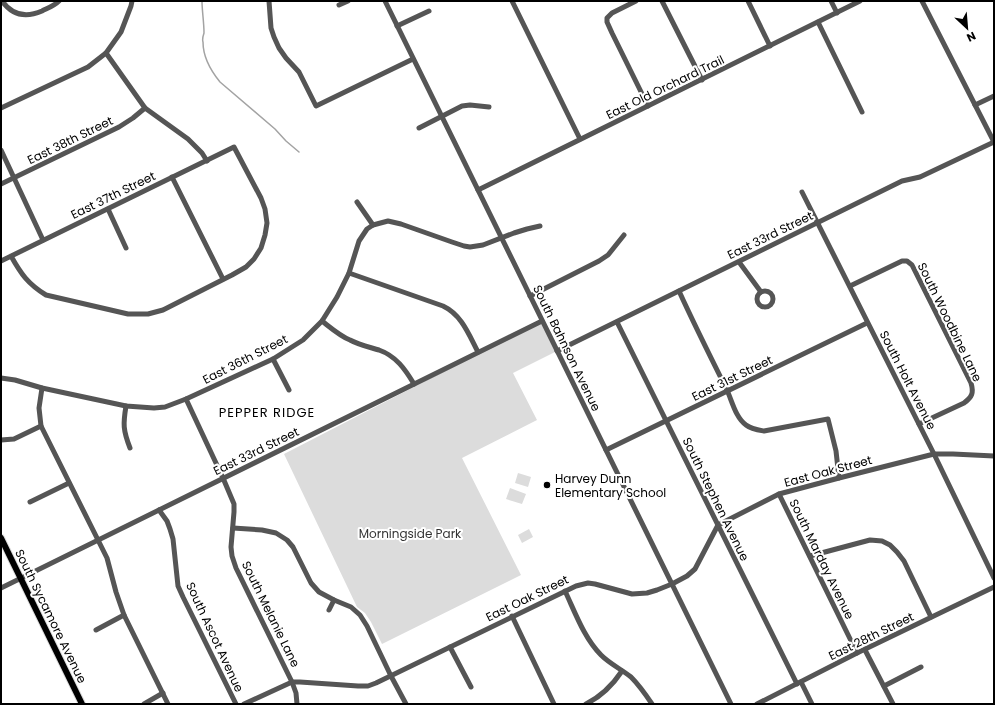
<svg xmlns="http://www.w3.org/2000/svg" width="995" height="705" viewBox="0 0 995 705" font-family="Poppins,sans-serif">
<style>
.green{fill:#dcdcdc}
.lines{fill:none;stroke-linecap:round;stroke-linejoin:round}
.stream{stroke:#a3a3a3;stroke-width:1.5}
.major-casing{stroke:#dbdbdb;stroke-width:8}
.minor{stroke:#555;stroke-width:5}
.major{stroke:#000;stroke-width:6}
.poi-dot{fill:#000;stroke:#fff;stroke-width:1.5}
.labels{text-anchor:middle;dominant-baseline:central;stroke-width:4;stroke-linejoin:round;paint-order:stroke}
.street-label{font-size:12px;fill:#000;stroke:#fff}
.poi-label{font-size:12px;fill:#000;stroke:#fff;text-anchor:start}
.park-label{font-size:12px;fill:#333;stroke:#fff}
.neighbourhood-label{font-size:13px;letter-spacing:1px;fill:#000;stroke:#fff}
</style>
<rect width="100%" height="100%" fill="#fff"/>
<g class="green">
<polygon points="542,321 557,351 513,373 537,420 462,458 521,575 382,644 371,622 365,613 357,607 284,454"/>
<polygon points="518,473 531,477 528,487 515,483"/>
<polygon points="510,488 526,494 522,504 506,499"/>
<polygon points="529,529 533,537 522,543 518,535"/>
</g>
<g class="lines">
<path class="stream" d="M202 1C202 11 204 22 204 33 203 36 202 39 203 42 203 57 211 71 220 82L275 129 286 141 299 152"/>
<g class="major-casing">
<polyline id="major" points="1,538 82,704"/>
</g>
<g class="minor">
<path d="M2 1C12 15 26 18 42 11 48 8 54 6 59 1"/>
<polyline points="269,1 271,28 274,37 279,48 286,58 299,72 316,106 413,59"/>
<polyline points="385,1 731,704"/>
<polyline points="512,1 580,139"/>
<polyline points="636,1 612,13 607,18 607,22 612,33 648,106"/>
<polyline points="662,1 702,80"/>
<polyline points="748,1 770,46"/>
<polyline points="831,1 837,13"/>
<polyline points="922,1 994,142"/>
<polyline points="339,5 348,1"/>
<polyline points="818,22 862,112"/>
<polyline points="397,26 429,11"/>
<polyline points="106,53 145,108 188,139 202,153 207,161"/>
<polyline points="975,105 994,96"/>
<polyline points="1,108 88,67 106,53 121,32 131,6 132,1"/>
<polyline points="419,128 462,106 470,105 489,107"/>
<polyline points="1,150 43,240"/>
<polyline points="172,177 223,279"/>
<polyline points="1,184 119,127 133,118 145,108"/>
<polyline points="478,190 860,1"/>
<polyline points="802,192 934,454 994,578"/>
<polyline points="357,202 373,225"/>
<polyline points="108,209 126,248"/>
<path d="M1 261 234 147 261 198 265 209 267 223 265 235 261 248 254 259 246 267 232 275 163 310 148 314H128L46 295C28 284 21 274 11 256"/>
<polyline points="739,262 761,292"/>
<path d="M349 273 443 306C462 315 469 335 478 352"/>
<path d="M850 286 902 261H907L912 265 971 383C974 393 972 397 964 403L919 424"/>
<path d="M679 291C694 324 710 356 726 388 732 400 735 417 746 425 751 429 758 430 764 431L828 419 836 451 839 478"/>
<circle cx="765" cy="299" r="8"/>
<polyline points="530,296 599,261 608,255 624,235"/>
<path d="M322 321C331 328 340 336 350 340 359 345 369 347 379 350 396 356 405 369 414 384"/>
<polyline points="617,322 797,684"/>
<polyline points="557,351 902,181 920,177 994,142"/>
<polyline points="273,359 289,390"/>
<polyline points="1,378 15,380 42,388 126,406 154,408 165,407 186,399 273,359 303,340 322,321 337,297 349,273 359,241 367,229 373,225 388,221 401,224 452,242 464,246 470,247 483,245 514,233 527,229 540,226"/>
<polyline points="42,388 39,408 41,426 107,558 116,592 124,615 168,704"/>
<polyline points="186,399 223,478 234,504 234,512 231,547 232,556 236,568 292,682 296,693 297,704"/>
<path d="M126 406C123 424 123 430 130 448"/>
<polyline points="1,440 14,439 41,426"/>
<polyline points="606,450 867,323"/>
<polyline points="779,494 857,653"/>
<polyline points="30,502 69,483"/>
<polyline points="159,510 167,521 170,529 173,539 178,586 183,597 236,704"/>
<polyline points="233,528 262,530 276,533 287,540 293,547 311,583 319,592 334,600 351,607 360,615 367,626 391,676 406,704"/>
<polyline points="810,556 870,540 882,541 890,545 897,552 904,561 931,617"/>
<polyline points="1,588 542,321"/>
<path d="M565 591C575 612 584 638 601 655 610 664 621 669 631 677 639 685 646 695 652 704"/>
<polyline points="329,610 334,600"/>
<polyline points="512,616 554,704"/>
<polyline points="96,630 124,615"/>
<polyline points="450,647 471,687"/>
<polyline points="865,650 893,704"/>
<polyline points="801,682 812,704"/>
<polyline points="884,686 921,667"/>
<polyline points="144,704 163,693"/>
<polyline points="244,704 292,682 300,682 358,686 368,686 376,683 576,586 588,583 595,584 632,594 647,593 657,590 672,584 687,576 695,569 718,525 779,494 839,478 934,454 953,454 994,456"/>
<path d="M586 704C602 696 612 686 622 671"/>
<polyline points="757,704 857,653 994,587"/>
</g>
<use href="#major" class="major"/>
</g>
<circle class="poi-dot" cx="547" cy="485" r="4"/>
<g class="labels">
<g class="street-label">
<text transform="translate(665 87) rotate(-26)">East Old Orchard Trail</text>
<text transform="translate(70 140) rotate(-26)">East 38th Street</text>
<text transform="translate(113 195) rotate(-26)">East 37th Street</text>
<text transform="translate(770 235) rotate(-26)">East 33rd Street</text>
<text transform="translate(950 322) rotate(64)">South Woodbine Lane</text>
<text transform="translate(567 348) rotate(64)">South Bahnson Avenue</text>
<text transform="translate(245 359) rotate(-27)">East 36th Street</text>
<text transform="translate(732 378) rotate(-26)">East 31st Street</text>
<text transform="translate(908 380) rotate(63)">South Holt Avenue</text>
<text transform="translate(256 451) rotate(-26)">East 33rd Street</text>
<text transform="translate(828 471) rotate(-15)">East Oak Street</text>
<text transform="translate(716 499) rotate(64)">South Stephen Avenue</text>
<text transform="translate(822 559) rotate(64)">South Marday Avenue</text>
<text transform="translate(527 598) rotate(-26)">East Oak Street</text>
<text transform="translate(271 614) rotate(64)">South Melanie Lane</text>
<text transform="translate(51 616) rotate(64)">South Sycamore Avenue</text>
<text transform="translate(871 636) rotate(-26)">East 28th Street</text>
<text transform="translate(215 637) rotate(65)">South Ascot Avenue</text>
</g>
<g class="poi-label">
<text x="555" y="478">Harvey Dunn<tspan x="555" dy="14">Elementary School</tspan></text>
</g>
<g class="park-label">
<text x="410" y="533">Morningside Park</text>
</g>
<g class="neighbourhood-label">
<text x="267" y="412">PEPPER RIDGE</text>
</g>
</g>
<rect width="995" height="705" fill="none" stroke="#000000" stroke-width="4"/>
<g transform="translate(967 28) rotate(154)" stroke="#ffffff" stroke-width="3" paint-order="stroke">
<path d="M0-3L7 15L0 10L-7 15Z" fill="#000000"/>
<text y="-6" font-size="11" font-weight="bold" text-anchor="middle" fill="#000000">N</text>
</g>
</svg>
